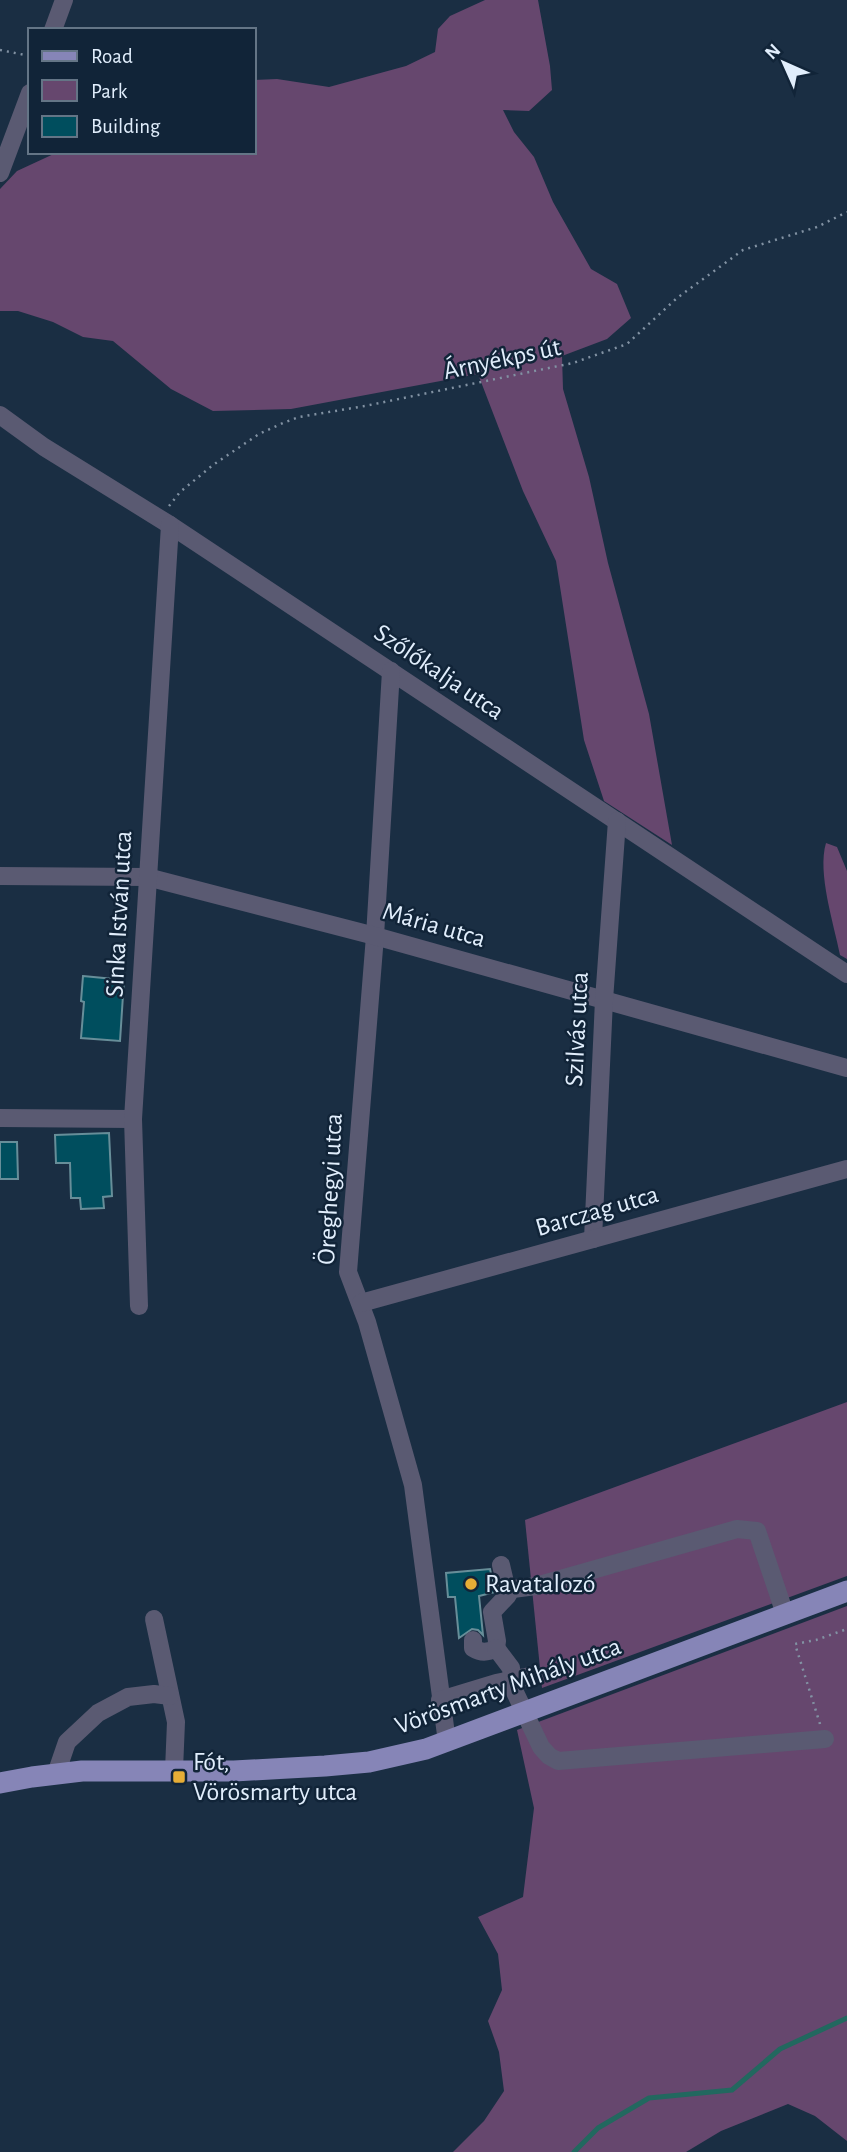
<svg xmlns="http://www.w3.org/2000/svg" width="847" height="2152" viewBox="0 0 847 2152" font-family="'Alegreya Sans',sans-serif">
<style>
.green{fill:#66476e}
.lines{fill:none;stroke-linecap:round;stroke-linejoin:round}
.stream{stroke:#22685f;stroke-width:5}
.building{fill:#004e5e;stroke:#678e99;stroke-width:2}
.path{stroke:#8292a3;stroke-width:2.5;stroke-dasharray:2 5;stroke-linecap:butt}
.minor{stroke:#5a5a72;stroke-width:18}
.major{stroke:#8685b7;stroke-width:21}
.poi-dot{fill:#e6ad36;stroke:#112438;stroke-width:2.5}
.labels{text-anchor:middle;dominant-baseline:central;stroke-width:5;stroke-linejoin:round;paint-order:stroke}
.street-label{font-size:26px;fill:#e1eefc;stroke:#112438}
.poi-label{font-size:26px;fill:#e1eefc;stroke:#112438;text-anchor:start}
</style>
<rect width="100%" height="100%" fill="#1a2e43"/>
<g class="green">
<polygon points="485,0 538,0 550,66 552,90 529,111 503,110 514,132 534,157 553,202 591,269 617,284 631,318 607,339 562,356 563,389 589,477 608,563 649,714 672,845 604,801 584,740 556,561 523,491 478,374 291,409 213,411 171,389 113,341 83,337 53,322 18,311 0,311 0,189 17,171 58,152 254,152 254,80 277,79 329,87 406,66 435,52 438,29 450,16"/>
<path d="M826 843 837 847 847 871V959L840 955C834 924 817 873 826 843Z"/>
<polygon points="847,1402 847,1576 542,1688 525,1520"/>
<polygon points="847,1606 847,2141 815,2116 788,2104 721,2131 686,2152 453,2152 484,2121 504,2091 499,2052 488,2021 502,1990 498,1954 478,1917 523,1897 534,1808 517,1730"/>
</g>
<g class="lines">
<polyline class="stream" points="574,2152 598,2128 649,2098 732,2090 780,2049 847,2018"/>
</g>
<g class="building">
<polygon points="83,976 124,980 120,1041 81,1038 84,1002 81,1001"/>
<polygon points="109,1133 112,1196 103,1197 104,1208 81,1209 80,1198 71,1198 70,1163 56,1163 55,1135"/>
<polygon points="0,1142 17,1142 18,1179 0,1179"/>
<polygon points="490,1569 495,1592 479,1596 483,1635 478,1630 472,1629 459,1638 455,1597 448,1597 446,1573"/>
</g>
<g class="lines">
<g class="path">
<polyline points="0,50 30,56"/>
<polyline points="169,506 180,492 213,465 259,434 283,423 299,417 365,406 573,363 627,344 677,298 743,250 817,227 847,212"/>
<polyline points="820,1724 795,1644 816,1640 847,1629"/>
</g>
<g class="minor">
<polyline points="53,30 64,0"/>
<polyline points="0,173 30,93"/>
<polyline points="0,415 44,447 170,525 847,974"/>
<polyline points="391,671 375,936 348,1272 367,1322 413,1485 447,1742"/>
<polyline points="0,876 147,877 375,936 847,1068"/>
<polyline points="0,1118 133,1119"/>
<polyline points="593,1239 604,1000 617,821"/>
<polyline points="361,1303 847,1169"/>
<polyline points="139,1306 133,1119 170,525"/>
<polyline points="506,1590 536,1586 737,1529 757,1531 785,1614"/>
<polyline points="154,1619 176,1722 174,1770"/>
<path d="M473 1640V1648C481 1653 487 1653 496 1648L497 1641 492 1612 508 1595 501 1565"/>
<polyline points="496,1648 511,1668 513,1688 541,1747 549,1756 558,1761 825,1739"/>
<polyline points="440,1700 496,1683 535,1675"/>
<polyline points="56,1774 67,1742 98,1713 128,1697 154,1694 170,1696"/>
</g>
<polyline class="major" points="0,1783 32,1777 82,1771 234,1771 325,1766 369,1762 426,1749 847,1591"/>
</g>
<g class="poi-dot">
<circle cx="471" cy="1584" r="7"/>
<rect x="172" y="1770" width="14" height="14" rx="3.5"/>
</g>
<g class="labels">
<g class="street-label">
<text transform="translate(502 359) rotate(-12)">Árnyékps út</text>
<text transform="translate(439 672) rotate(34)">Szőlőkalja utca</text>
<text transform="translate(119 914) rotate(-87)">Sinka István utca</text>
<text transform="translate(434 925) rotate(16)">Mária utca</text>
<text transform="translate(577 1029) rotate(-87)">Szilvás utca</text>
<text transform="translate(330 1189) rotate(-87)">Öreghegyi utca</text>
<text transform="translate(597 1211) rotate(-16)">Barczag utca</text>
<text transform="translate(508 1686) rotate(-20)">Vörösmarty Mihály utca</text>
</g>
<g class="poi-label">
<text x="485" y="1584">Ravatalozó</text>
<text x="193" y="1762">Fót,<tspan x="193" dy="30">Vörösmarty utca</tspan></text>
</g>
</g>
<rect x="28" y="28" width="228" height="126" fill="#112438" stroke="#647586" stroke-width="2"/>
<rect x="42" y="51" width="35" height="10" fill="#8685b7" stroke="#647586" stroke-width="2"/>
<text x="91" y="63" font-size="21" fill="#e1eefc">Road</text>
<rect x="42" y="80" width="35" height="21" fill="#66476e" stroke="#647586" stroke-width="2"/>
<text x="91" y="98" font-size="21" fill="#e1eefc">Park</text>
<rect x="42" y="116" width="35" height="21" fill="#004e5e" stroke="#647586" stroke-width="2"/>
<text x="91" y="133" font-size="21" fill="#e1eefc">Building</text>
<g transform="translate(784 63) rotate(315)" stroke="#112438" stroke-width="5" paint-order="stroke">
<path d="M0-5L12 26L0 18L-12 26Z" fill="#e1eefc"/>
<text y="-10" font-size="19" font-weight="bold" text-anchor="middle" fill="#e1eefc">N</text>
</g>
</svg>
